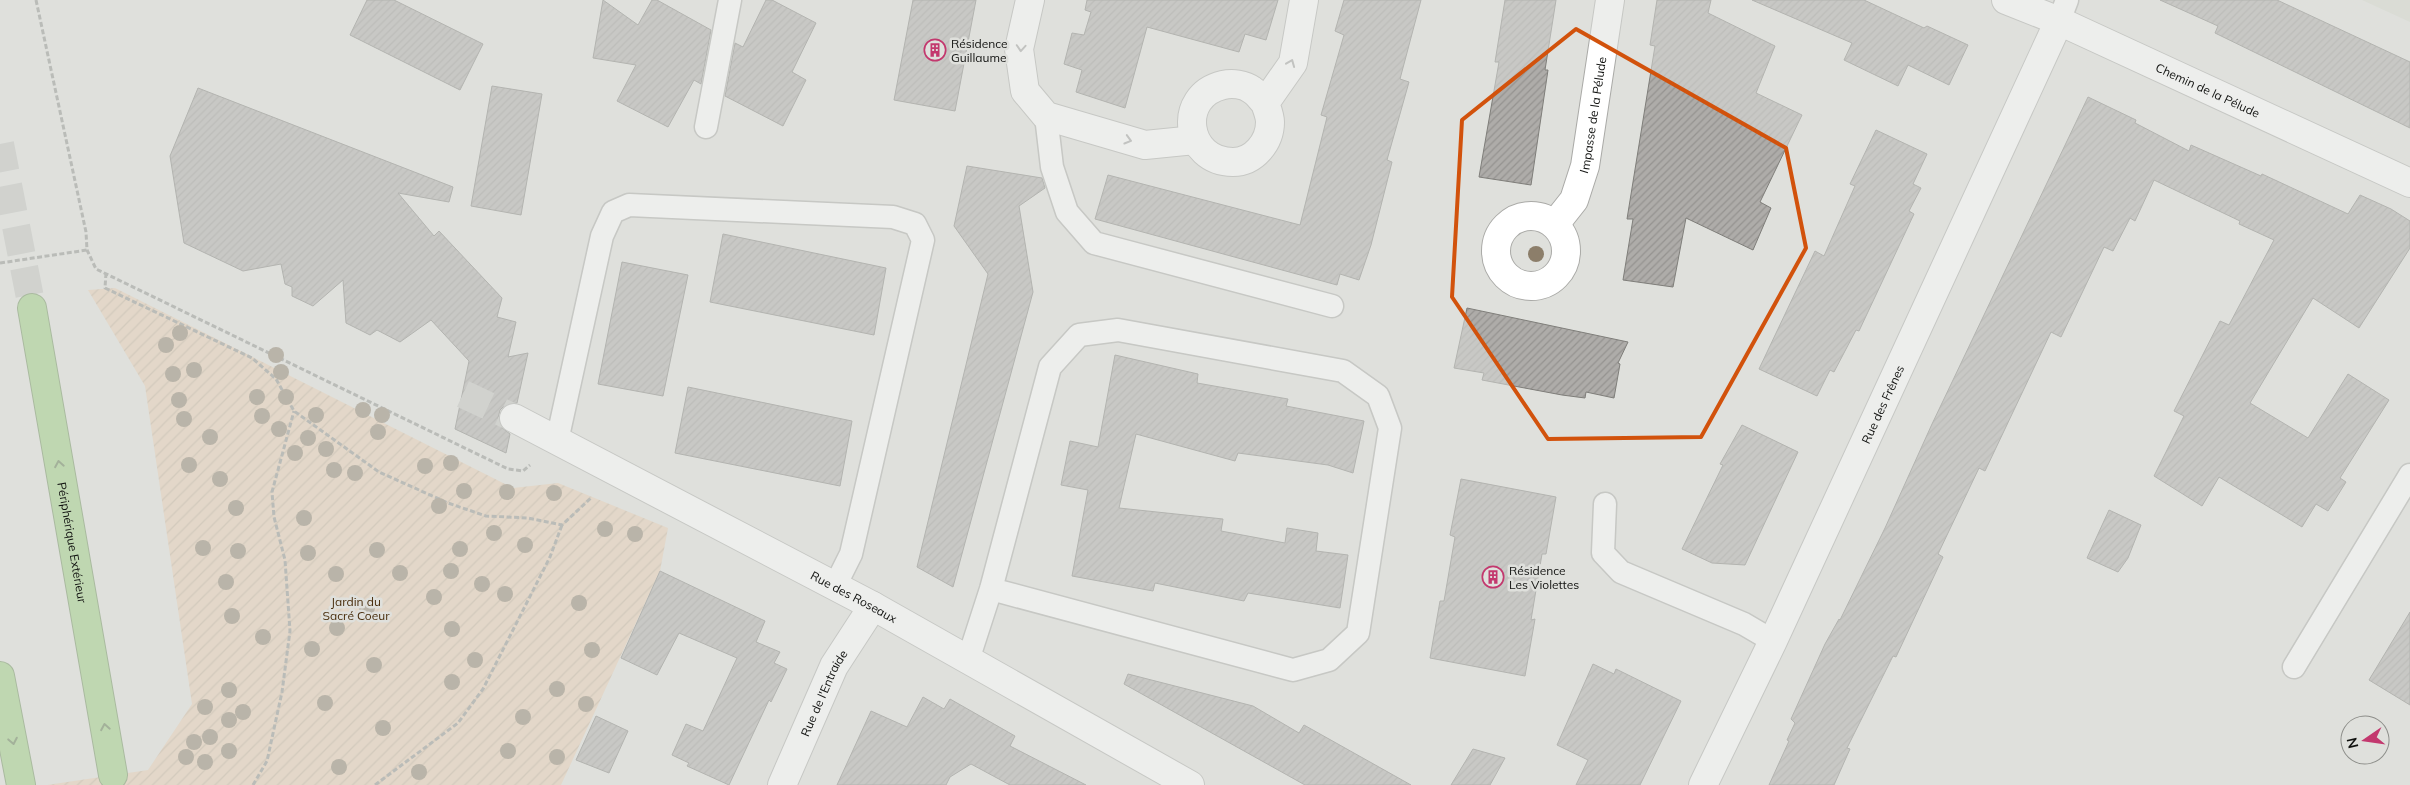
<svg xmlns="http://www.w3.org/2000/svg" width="2410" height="785" viewBox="0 0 2410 785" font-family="Mulish,sans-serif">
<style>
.built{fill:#d5d7cc}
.garden{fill:url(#garden-furrows)}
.building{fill:url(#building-hatch);stroke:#7f7e7a}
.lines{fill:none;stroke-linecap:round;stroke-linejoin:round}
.minor-tunnel{stroke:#c0c1bd;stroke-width:28;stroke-dasharray:28 14;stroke-linecap:butt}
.motorway-tunnel{stroke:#c0c1bd;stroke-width:28;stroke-dasharray:28 14;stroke-linecap:butt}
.service-casing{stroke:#aaaaa7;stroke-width:25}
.minor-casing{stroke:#aaaaa7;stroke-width:30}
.motorway-casing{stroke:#6a8c56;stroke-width:30}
.path{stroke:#8f908d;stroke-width:3;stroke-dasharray:5 2.5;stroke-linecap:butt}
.service{stroke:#fff;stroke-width:22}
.minor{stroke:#fff;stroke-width:28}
.motorway{stroke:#9acd7c;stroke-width:28}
.path-bridge{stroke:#8f908d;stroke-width:3;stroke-dasharray:5 2.5;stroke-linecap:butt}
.tree{fill:#8c7e6a}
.oneway{stroke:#a0a09f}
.oneway2{stroke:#5c794b}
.marked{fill:none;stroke:#d2520c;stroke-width:4;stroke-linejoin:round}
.labels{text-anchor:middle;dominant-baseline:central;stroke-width:5;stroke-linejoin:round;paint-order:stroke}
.poi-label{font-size:12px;fill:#111210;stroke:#dfe0dc;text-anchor:start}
.street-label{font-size:12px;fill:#111210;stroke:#dfe0dc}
.park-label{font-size:12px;fill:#492e0d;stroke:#dfe0dc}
</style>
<defs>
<pattern id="garden-furrows" width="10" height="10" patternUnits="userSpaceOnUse" patternTransform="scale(1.25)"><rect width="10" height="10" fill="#e8cdb1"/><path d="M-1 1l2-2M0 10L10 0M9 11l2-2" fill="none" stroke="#c6af97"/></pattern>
<pattern id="building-hatch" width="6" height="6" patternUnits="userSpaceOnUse" patternTransform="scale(1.25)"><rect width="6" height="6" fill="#aeaca9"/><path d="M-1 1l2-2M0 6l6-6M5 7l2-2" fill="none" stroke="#959390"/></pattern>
</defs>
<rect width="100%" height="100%" fill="#dfe0dc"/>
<polygon class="built" points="2362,0 2410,0 2410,22"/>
<polygon class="garden" points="115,288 513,488 558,483 668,528 660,571 561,785 47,785 148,770 192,704 145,386 88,290"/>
<g class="building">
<polygon points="367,0 394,0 483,44 460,90 350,35"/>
<polygon points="603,0 638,25 652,0 657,0 711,30 701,84 694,80 668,127 617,101 636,65 593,58"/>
<polygon points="766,0 772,0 816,23 792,72 806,80 783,126 725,96 735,43 743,47"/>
<polygon points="913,0 976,0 955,111 894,100"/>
<polygon points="1087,0 1278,0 1266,40 1245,34 1239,52 1147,27 1125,108 1076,92 1082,70 1064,64 1072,33 1084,35 1091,12 1085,10"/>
<polygon points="1344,0 1421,0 1400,79 1409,82 1387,160 1392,162 1371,245 1359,280 1340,274 1337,285 1095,219 1108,175 1300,225 1327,117 1321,115 1344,35 1335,31"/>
<polygon points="1505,0 1556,0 1545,70 1548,70 1531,185 1479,177 1499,62 1495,62"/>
<polygon points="1657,0 1711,0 1708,13 1775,46 1756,93 1802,115 1760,202 1771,208 1753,250 1686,218 1673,287 1623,280 1633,219 1627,219 1655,46 1650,45"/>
<polygon points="1752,0 1864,0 1924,28 1927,26 1968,45 1949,85 1908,65 1898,86 1844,60 1852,43"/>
<polygon points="2160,0 2277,0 2410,62 2410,128 2215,33 2218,26"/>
<polygon points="492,86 542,94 521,215 471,206"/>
<polygon points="198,88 453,187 449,202 398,193 434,236 439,231 502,298 497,317 516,322 508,357 528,353 517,403 505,405 500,410 498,418 501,427 510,434 506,453 455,429 469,361 431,320 400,342 377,330 370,335 346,323 343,280 313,306 292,296 292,287 285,284 281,264 243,271 184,243 170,156"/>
<polygon points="2088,97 2136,120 2135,123 2189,151 2191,145 2261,176 2262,174 2348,214 2360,195 2391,209 2410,221 2410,248 2359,328 2313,298 2250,403 2308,438 2348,374 2389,400 2340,478 2346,482 2328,511 2316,504 2302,527 2219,477 2202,506 2154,476 2184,416 2174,411 2220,321 2229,325 2274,240 2239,224 2240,221 2154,180 2135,221 2130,218 2113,251 2104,247 2061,337 2051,332 1985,471 1979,468 1938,554 1943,557 1896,657 1893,656 1847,748 1850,749 1834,785 1769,785 1789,741 1787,740 1795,723 1791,719 1825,644 1839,619 1840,620 1885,528 1932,424"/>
<polygon points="1876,130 1927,154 1913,184 1921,188 1909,211 1914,214 1859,331 1856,330 1834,372 1830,370 1817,396 1759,369 1815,251 1824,256 1855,186 1850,184"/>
<polygon points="967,166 1042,178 1045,188 1019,206 1033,292 953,587 917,567 988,274 954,226"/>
<polygon points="723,234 886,268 874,335 710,302"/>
<polygon points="622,262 688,275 663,396 598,384"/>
<polygon points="1467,308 1628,342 1618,363 1620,364 1614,398 1586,392 1585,398 1562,395 1482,380 1484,373 1454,368"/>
<polygon points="1115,355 1198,374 1197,383 1288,399 1286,406 1364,421 1353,473 1328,465 1238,453 1235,461 1136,434 1119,508 1223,519 1221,531 1285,543 1287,528 1318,533 1316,551 1348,555 1340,608 1248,593 1244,601 1155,583 1153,591 1072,576 1088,490 1061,485 1070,441 1098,447"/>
<polygon points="688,387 852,421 840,486 675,453"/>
<polygon points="1742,425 1798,452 1745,565 1712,563 1682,549 1723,465 1720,464"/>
<polygon points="1461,479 1556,497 1546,554 1542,554 1531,620 1535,619 1525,676 1430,658 1440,601 1444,601 1455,537 1450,535"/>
<polygon points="2109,510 2141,525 2128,558 2118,572 2087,558"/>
<polygon points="660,571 765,621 756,642 780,652 774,663 787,669 771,702 769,700 729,785 687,766 689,763 672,755 686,724 703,731 737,658 679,633 657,675 621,658"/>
<polygon points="2410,612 2410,705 2369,680"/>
<polygon points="1593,664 1614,674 1616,669 1681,701 1640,785 1576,785 1588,760 1557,745"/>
<polygon points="1128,674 1253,706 1299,733 1304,725 1411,785 1305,785 1124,684"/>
<polygon points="923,697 944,709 950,699 1015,736 1010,746 1086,785 1010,785 971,764 950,777 946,785 837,785 871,711 907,727"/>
<polygon points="596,716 628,731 609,773 576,760"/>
<polygon points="1473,749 1505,758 1490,785 1451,785"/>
</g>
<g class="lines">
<polyline class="minor-tunnel" points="463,394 514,418"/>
<polyline class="motorway-tunnel" points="0,144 32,308"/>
<g class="service-casing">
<g id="service">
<polyline points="2059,21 2067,0"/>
<polyline points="1046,116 1052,167 1067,212 1094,243 1332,306"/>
<polyline points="706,127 730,0"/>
<polyline points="557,441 602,236 613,212 629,205 893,217 915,224 923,240 851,554 835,586"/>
<polyline points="1605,504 1603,553 1621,572 1744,624 1773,641"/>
<polyline points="968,660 991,589 1050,367 1079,335 1118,330 1343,371 1378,396 1390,428 1358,633 1329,660 1293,670 991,589"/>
<polyline points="2294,667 2410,475"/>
</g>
</g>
<g class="minor-casing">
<g id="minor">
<polyline points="1030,0 1019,49 1025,91 1046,116 1145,145 1195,140"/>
<path id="s1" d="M2006 0 2059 21 2410 183"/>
<path d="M1265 103C1261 99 1257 93 1252 90 1244 84 1232 83 1223 85 1176 96 1185 162 1233 162 1254 162 1270 142 1270 122 1270 116 1267 109 1265 103L1293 63 1304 0"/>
<circle cx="1531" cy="251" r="35"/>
<path id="s2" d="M1555 224 1574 200 1585 166 1610 0"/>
<path id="s3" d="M514 418 873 606 1190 785"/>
<path id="s4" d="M782 785 834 666 873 606"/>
<path id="s5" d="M1703 785 1773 641 2059 21"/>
</g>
</g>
<g class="motorway-casing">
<g id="motorway">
<path id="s6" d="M32 308 113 775"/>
<polyline points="0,676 21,785"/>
</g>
</g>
<g class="path">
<polyline points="36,0 86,232 87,250 96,269 508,469 523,471 530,465"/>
<polyline points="106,273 105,288 252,358 276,379 294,411 379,472 448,503 486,516 528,518 562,525 592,497"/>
<polyline points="253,785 267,761 282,692 290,631 285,560 274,517 272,492 294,411"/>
<polyline points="375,785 458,723 483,689 550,557 562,525"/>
</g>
<use href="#service" class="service"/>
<use href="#minor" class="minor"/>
<use href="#motorway" class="motorway"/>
<polyline class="path-bridge" points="0,263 87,250"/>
</g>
<g class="tree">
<circle cx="1536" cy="254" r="8"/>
<circle cx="180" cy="333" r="8"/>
<circle cx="166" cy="345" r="8"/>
<circle cx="276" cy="355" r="8"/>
<circle cx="194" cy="370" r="8"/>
<circle cx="281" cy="372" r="8"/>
<circle cx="173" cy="374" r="8"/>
<circle cx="257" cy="397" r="8"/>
<circle cx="286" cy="397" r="8"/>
<circle cx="179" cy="400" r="8"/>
<circle cx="363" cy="410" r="8"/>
<circle cx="316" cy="415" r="8"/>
<circle cx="382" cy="415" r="8"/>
<circle cx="262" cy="416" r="8"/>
<circle cx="184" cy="419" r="8"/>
<circle cx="279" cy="429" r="8"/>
<circle cx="378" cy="432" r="8"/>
<circle cx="210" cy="437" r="8"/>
<circle cx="308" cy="438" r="8"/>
<circle cx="326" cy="449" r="8"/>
<circle cx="295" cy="453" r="8"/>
<circle cx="451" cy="463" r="8"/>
<circle cx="189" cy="465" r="8"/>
<circle cx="425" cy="466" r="8"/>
<circle cx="334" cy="470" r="8"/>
<circle cx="355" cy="473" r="8"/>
<circle cx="220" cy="479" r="8"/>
<circle cx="464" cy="491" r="8"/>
<circle cx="507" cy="492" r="8"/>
<circle cx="554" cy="493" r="8"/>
<circle cx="439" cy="506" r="8"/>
<circle cx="236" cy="508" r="8"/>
<circle cx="304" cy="518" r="8"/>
<circle cx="605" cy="529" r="8"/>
<circle cx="494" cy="533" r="8"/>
<circle cx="635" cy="534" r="8"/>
<circle cx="525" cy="545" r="8"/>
<circle cx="203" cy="548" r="8"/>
<circle cx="460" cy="549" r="8"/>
<circle cx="377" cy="550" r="8"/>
<circle cx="238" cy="551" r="8"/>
<circle cx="308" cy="553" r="8"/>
<circle cx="451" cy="571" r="8"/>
<circle cx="400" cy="573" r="8"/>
<circle cx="336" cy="574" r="8"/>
<circle cx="226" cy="582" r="8"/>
<circle cx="482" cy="584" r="8"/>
<circle cx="505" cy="594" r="8"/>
<circle cx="434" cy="597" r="8"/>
<circle cx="579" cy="603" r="8"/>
<circle cx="367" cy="608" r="8"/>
<circle cx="232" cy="616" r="8"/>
<circle cx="337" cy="628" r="8"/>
<circle cx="452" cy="629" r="8"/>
<circle cx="263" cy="637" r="8"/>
<circle cx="312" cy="649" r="8"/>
<circle cx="592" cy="650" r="8"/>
<circle cx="475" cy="660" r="8"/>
<circle cx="374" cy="665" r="8"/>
<circle cx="452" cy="682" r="8"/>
<circle cx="557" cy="689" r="8"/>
<circle cx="229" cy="690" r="8"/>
<circle cx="325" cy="703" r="8"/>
<circle cx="586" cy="704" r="8"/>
<circle cx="205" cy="707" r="8"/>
<circle cx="243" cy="712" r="8"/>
<circle cx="523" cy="717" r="8"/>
<circle cx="229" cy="720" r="8"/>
<circle cx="383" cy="728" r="8"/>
<circle cx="210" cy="737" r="8"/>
<circle cx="194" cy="742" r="8"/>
<circle cx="229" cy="751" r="8"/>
<circle cx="508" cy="751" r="8"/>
<circle cx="186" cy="757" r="8"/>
<circle cx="557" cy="757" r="8"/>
<circle cx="205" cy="762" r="8"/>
<circle cx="339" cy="767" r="8"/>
<circle cx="419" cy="772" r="8"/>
</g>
<defs><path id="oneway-chevron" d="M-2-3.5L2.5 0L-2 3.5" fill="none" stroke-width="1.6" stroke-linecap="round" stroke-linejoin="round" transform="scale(1.25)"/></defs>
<g class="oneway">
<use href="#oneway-chevron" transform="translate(1021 48) rotate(94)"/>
<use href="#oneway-chevron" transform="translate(1291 63) rotate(-68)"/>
<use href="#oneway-chevron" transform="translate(1128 140) rotate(16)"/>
</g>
<g class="oneway2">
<use href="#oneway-chevron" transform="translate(59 464) rotate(-100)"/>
<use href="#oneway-chevron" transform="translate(105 727) rotate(-100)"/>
<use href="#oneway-chevron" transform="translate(13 741) rotate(79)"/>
</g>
<path d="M0 0H2410V785H0ZM1576 29 1786 148 1806 248 1701 437 1548 439 1452 297 1462 120Z" fill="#dfe0dc" fill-opacity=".55" fill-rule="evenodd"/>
<path class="marked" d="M1576 29 1786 148 1806 248 1701 437 1548 439 1452 297 1462 120Z"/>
<defs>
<g id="building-ring" transform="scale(1.125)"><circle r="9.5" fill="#dfe0dc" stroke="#c3386e" stroke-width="1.5"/><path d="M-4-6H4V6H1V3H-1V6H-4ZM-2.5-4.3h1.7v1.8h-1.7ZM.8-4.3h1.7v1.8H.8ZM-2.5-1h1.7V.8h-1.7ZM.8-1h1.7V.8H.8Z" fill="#c3386e"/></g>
</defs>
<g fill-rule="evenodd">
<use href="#building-ring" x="935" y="50"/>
<use href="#building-ring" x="1493" y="577"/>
</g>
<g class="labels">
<g class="poi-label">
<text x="951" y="43">Résidence<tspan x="951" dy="14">Guillaume</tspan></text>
<text x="1509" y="570">Résidence<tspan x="1509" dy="14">Les Violettes</tspan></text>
</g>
<g class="street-label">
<text stroke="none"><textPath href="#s1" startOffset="221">Chemin de la Pélude</textPath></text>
<text stroke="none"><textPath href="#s2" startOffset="118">Impasse de la Pélude</textPath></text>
<text stroke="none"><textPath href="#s5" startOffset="421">Rue des Frênes</textPath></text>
<text stroke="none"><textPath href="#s6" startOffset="238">Périphérique Extérieur</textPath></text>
<text stroke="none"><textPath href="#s3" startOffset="384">Rue des Roseaux</textPath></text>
<text stroke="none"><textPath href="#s4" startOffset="101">Rue de l'Entraide</textPath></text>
</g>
<g class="park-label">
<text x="356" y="601">Jardin du<tspan x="356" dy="14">Sacré Coeur</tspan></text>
</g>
</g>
<g transform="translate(2365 740) rotate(257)"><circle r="24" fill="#dfe0dc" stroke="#8d8e8a"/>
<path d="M0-4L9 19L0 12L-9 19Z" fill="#c3386e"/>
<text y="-8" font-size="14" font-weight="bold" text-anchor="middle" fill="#111210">N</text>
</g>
</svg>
